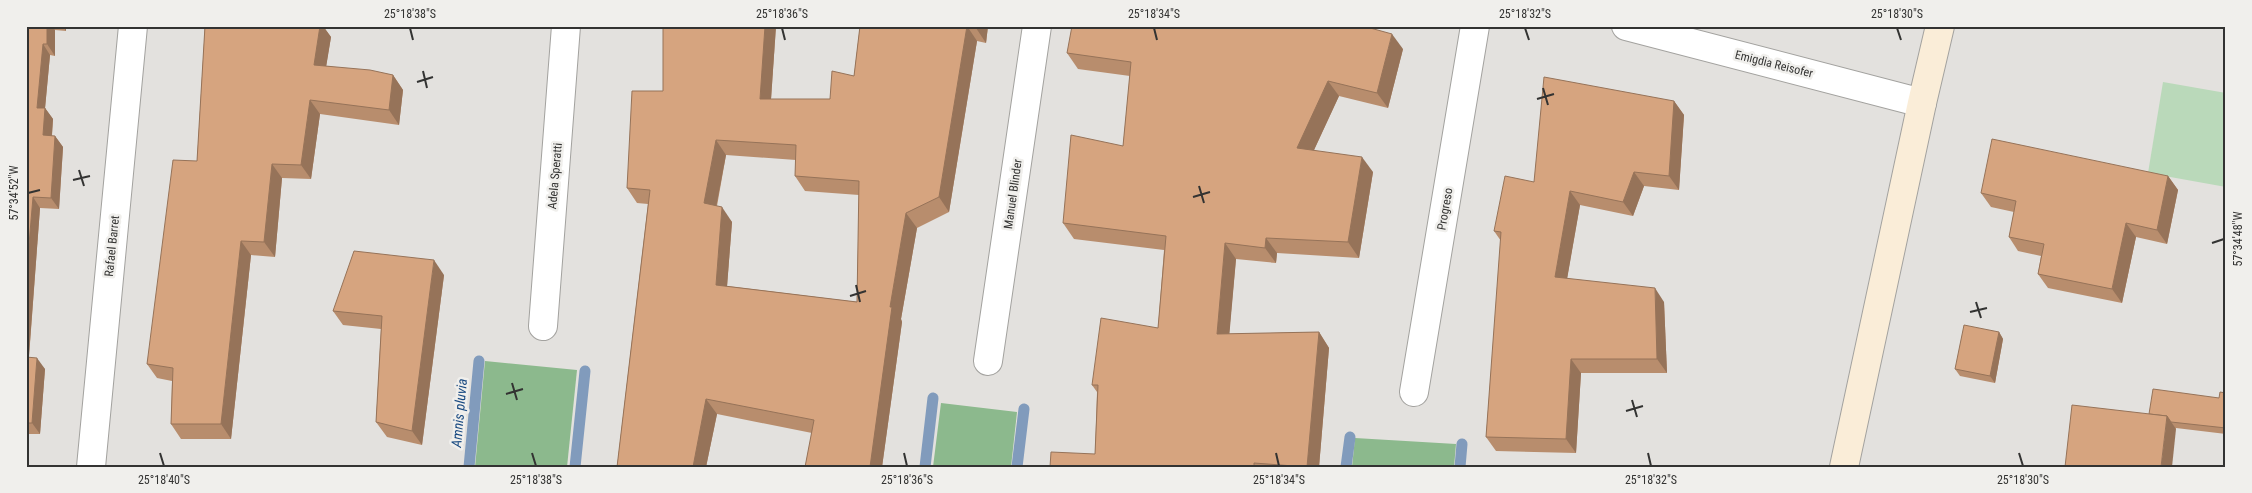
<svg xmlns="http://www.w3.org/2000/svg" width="2252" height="493" viewBox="0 0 2252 493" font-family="'Roboto Condensed',sans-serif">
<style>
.green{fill:#bad9ba}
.forest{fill:#8cb98d}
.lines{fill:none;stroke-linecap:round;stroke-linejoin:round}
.stream{stroke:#819bbc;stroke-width:11}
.street-casing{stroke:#a3a29f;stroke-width:30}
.secondary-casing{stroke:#a3a29f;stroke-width:30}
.street{stroke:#fff;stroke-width:28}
.secondary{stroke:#faedd8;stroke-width:28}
.wall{fill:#b88d6d;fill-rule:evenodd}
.shaded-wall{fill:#967359}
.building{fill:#d6a47f;stroke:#967359;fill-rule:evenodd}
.ticks{fill:none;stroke:#333332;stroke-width:2}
.labels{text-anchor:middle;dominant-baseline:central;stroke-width:5;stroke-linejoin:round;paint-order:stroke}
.street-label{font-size:12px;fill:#333332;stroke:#f0efec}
.water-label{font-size:14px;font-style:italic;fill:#184981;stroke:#f0efec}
.neatline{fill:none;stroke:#333332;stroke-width:2}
.ticks-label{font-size:12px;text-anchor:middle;fill:#333332}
</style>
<rect width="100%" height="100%" fill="#e3e1de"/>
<polygon class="green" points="2163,82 2226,93 2226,187 2148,173"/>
<g class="forest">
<polygon points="485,361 577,370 567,467 475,467"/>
<polygon points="941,403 1017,412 1011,467 933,467"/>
<polygon points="1355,438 1456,444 1454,467 1352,467"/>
</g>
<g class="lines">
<g class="stream">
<polyline points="469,467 479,361"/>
<polyline points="575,467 585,371"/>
<polyline points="925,467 933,398"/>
<polyline points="1017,467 1024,409"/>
<polyline points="1346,467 1350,437"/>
<polyline points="1460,467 1462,444"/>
</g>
<g class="street-casing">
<g id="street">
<polyline points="1626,26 1922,103"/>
<polyline points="543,326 566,26"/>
<polyline points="988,361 1037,26"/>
<polyline points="1414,392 1475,26"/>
<polyline points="91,467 133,26"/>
</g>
</g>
<g class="secondary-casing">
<polyline id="secondary" points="1844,467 1922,103 1940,26"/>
</g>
<use href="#street" class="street"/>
<use href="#secondary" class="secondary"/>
</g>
<g class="wall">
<polygon points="26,26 66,26 66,31 55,30 55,56 50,55 45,108 53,119 52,136 55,136 63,147 59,209 40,208 29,357 45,369 40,434 26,434"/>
<polygon points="205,26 323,26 331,37 326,66 393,75 403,90 399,125 320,114 311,179 282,178 275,257 251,255 231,439 181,439 171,424 172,381 157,378 147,364 197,161"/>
<path d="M691 26H776L771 99H830L854 76 860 26H988L986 43 977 41 949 212 917 228 901 319 902 322 882 467H805L812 433 717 414 706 467H617L648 204 637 203 627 188 663 91ZM726 155 796 160 795 176 805 191 859 195 857 302 727 286 732 222 717 206Z"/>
<polygon points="1403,49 1388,108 1339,96 1314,150 1373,172 1359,258 1277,253 1276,263 1236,259 1229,334 1319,332 1329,348 1319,467 1050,467 1095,454 1097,392 1092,385 1158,328 1164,250 1074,239 1063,223 1123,146 1130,76 1078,69 1067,53"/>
<polygon points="1674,101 1684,115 1679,190 1644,186 1633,216 1580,205 1567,278 1664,302 1667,373 1581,373 1576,453 1496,451 1486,437 1501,241 1494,231 1534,182"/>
<polygon points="2168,176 2178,190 2167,244 2136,237 2122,303 2048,288 2038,274 2041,256 2018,251 2009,237 2014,212 1991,207 1981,193"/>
<polygon points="444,275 422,445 387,437 376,422 381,329 343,325 333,311"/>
<polygon points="1999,332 2003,339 1995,383 1960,376 1955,369"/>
<polygon points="2226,393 2226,434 2176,428 2176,429 2149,414 2219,398"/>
</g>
<g class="shaded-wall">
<polygon points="47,26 52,26 55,30 55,56 47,44"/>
<polygon points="63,26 66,26 66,31"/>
<polygon points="320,26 323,26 331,37 324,80 314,65"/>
<polygon points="765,26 776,26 770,114 760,99"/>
<polygon points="967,26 977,41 949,212 939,197"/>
<polygon points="976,26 988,26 986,43 976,28"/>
<polygon points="1392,34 1403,49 1388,108 1377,93"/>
<polygon points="43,44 50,55 44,119 37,108"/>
<polygon points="393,75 403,90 399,125 389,110"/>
<polygon points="1328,81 1339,96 1308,163 1297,148"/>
<polygon points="310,100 320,114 311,179 301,165"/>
<polygon points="1674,101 1684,115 1679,190 1669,176"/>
<polygon points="45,108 53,119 51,146 43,135"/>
<polygon points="55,136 63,147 59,209 51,198"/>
<polygon points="716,140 726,155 714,218 704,203"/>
<polygon points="1362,157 1373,172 1359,258 1348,242"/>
<polygon points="272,164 282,178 275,257 264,242"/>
<polygon points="1634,172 1644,186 1633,216 1623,202"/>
<polygon points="2168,176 2178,190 2167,244 2157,230"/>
<polygon points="1570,191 1580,205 1565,291 1555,277"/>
<polygon points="33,197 40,208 28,368 26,365 26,280"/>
<polygon points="722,207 732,222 726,300 716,285"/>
<polygon points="906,213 917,228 901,319 902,322 882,467 870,467 890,307"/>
<polygon points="2126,223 2136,237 2122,303 2112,289"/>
<polygon points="1266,238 1277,253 1276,263 1265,248"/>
<polygon points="241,241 251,255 231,439 221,424"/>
<polygon points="1225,243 1236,259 1228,350 1217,334"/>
<polygon points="434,260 444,275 422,445 412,431"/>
<polygon points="1655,288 1664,302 1667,373 1657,359"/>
<polygon points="1319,332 1329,348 1319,467 1307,467"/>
<polygon points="1999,332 2003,339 1995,383 1990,376"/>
<polygon points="37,358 45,369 40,434 32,423"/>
<polygon points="1571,359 1581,373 1576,453 1566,439"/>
<polygon points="706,399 717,414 706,467 693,467"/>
<polygon points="2167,416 2176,429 2172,467 2161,467"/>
</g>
<g class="building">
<polygon points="26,26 47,26 47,44 43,44 37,108 45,108 43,135 55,136 51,198 33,197 26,280"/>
<polygon points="205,26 320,26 314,65 370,70 393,75 389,110 310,100 301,165 272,164 264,242 241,241 221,424 171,424 173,368 147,364 173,160 197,161"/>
<path d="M663 26 691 28V26H765L760 99H830L832 71 854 76 860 26H976V28L967 26 939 197 906 213 890 307H892L870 467H805L814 420 706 399 693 467H617L650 190 627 188 632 91H663ZM716 140 796 145 795 176 859 181 857 302 716 285 722 207 704 203Z"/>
<polygon points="1072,26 1363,26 1392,34 1377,93 1328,81 1297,148 1362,157 1348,242 1266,238 1265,248 1225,243 1217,334 1319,332 1307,467 1254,463 1254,467 1050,467 1051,452 1095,454 1098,385 1092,385 1101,318 1158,328 1166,236 1063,223 1071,135 1123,146 1131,62 1067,53"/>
<polygon points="1544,77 1674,101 1669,176 1634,172 1623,202 1570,191 1555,277 1655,288 1657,359 1571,359 1566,439 1486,437 1501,232 1494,231 1505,176 1534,182"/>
<polygon points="1992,139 2168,176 2157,230 2126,223 2112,289 2038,274 2044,244 2009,237 2016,201 1981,193"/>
<polygon points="354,251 434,260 412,431 376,422 382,316 333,311"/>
<polygon points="1964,325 1999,332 1990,376 1955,369"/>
<polygon points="26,357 37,358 32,423 26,423"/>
<polygon points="2153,389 2219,398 2220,392 2226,393 2226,428 2171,422 2167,416 2149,414"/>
<polygon points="2072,405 2167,416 2161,467 2065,467"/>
</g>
<path class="ticks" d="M410 28 413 40M782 28 785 40M1154 28 1157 40M1525 28 1529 40M1897 28 1901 40M423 71 427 88M417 82 433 77M1543 88 1548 105M1537 99 1554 94M79 170 84 186M73 180 90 176M1199 186 1204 203M28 193 40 190M1193 197 1210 192M2212 243 2224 239M856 285 860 302M850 296 866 291M1976 302 1981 318M1970 312 1987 308M512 383 517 400M506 394 523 389M1632 400 1637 417M1626 411 1643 406M160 453 164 466M532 453 536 466M904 453 907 466M1276 453 1279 466M1648 453 1651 466M2019 453 2023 466"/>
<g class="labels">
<g class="street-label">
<text transform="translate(1774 64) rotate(14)">Emigdia Reisofer</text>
<text transform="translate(555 176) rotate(-85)">Adela Speratti</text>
<text transform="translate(1013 194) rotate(-82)">Manuel Blinder</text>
<text transform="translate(1445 209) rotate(-80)">Progreso</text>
<text transform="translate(112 246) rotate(-84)">Rafael Barret</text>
</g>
<g class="water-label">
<text transform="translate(459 413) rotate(-85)">Amnis pluvia</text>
</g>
</g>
<rect width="2252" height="493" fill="none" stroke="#f0efec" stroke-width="55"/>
<rect x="28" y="28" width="2196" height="438" class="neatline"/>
<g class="ticks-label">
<text x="410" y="18">25°18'38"S</text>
<text x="782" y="18">25°18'36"S</text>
<text x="1154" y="18">25°18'34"S</text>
<text x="1525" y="18">25°18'32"S</text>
<text x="1897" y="18">25°18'30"S</text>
<text transform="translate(14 193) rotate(-90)" y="4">57°34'52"W</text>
<text transform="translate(2238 239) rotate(-90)" y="4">57°34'48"W</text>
<text x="164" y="484">25°18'40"S</text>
<text x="536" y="484">25°18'38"S</text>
<text x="907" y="484">25°18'36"S</text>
<text x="1279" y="484">25°18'34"S</text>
<text x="1651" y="484">25°18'32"S</text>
<text x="2023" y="484">25°18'30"S</text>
</g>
</svg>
